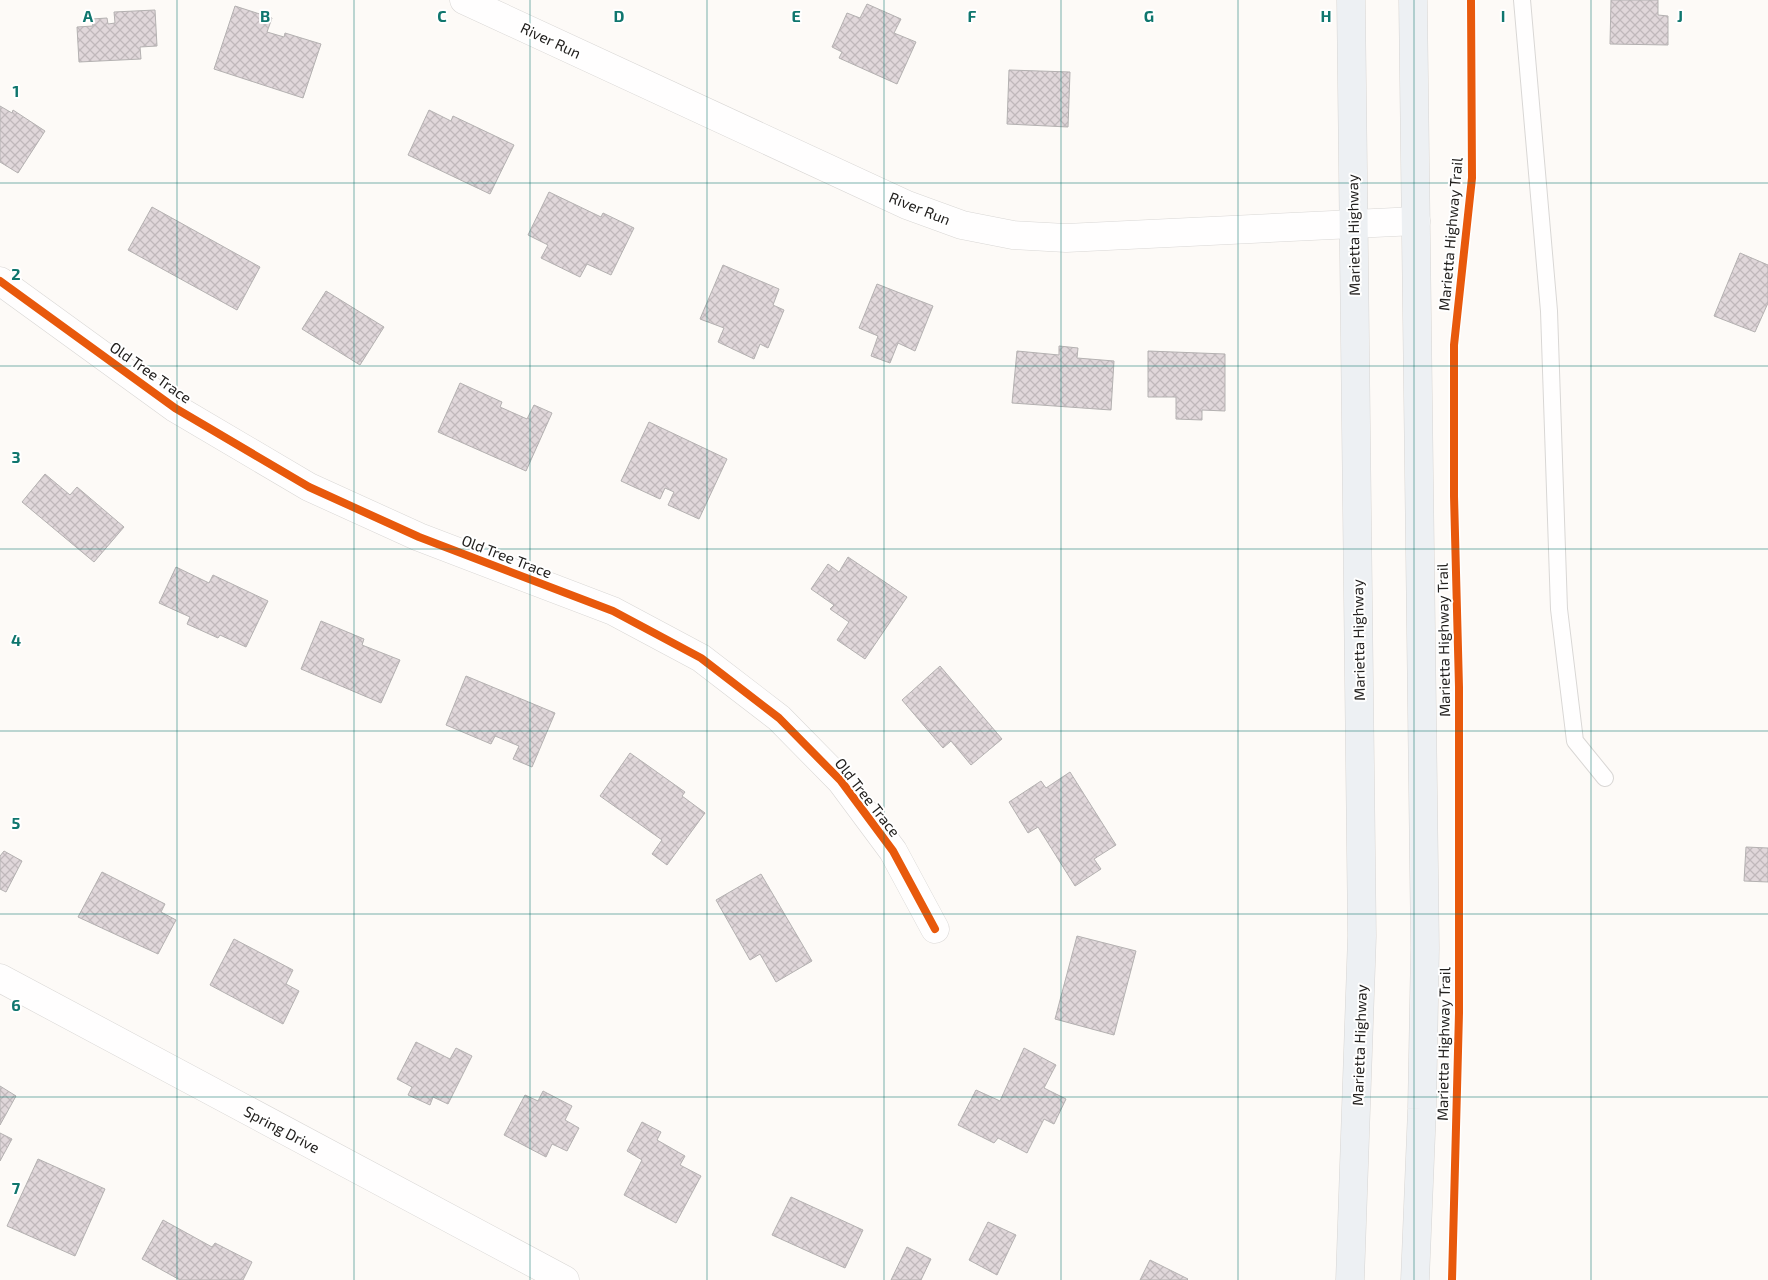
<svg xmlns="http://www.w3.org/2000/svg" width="1768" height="1280" viewBox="0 0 1768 1280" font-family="'Exo 2',sans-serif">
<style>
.building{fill:url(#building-cross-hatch);stroke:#b4b1b1}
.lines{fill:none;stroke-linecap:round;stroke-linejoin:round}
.service-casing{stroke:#d9d7d5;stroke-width:18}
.minor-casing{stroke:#d9d7d5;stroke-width:29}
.trunk-casing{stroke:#d7d5d3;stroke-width:29}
.service{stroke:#fffefe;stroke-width:16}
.minor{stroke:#fffefe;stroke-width:28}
.trunk{stroke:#edf0f3;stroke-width:28}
.cycleway-casing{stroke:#fff;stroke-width:11}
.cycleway{stroke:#e8590c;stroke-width:8}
.grid{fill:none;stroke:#0f766e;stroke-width:1;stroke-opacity:0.55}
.labels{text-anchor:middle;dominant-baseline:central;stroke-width:4;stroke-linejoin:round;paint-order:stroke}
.street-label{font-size:15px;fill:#23211f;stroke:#fff}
.grid-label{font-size:16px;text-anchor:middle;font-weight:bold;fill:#0f766e;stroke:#fff;stroke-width:4;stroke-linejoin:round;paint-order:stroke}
</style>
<defs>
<pattern id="building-cross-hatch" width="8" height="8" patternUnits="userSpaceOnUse" patternTransform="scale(1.25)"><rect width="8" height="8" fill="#e0d7da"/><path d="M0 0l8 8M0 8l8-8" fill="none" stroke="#c0b8bb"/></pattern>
</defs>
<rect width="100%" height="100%" fill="#fdfaf7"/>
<g class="building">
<polygon points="1611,0 1658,0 1658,15 1668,16 1668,45 1610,44"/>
<polygon points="867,4 901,19 894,33 916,42 897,84 839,58 842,52 832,47 847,13 860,18"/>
<polygon points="235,6 272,18 267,32 284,37 285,33 321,44 303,98 214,69"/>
<polygon points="155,10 157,46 140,47 141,59 79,62 77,27 93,26 92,19 107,18 108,24 115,23 114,12"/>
<polygon points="1009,70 1070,72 1068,127 1007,124"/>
<polygon points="0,106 12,113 13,110 45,131 18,173 0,162"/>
<polygon points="429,110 451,121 453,116 514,145 490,194 408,155"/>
<polygon points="549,192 601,217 603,213 634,228 611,275 587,264 580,277 541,258 548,245 528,235"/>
<polygon points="152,207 260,267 237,310 128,250"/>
<polygon points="1740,253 1768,265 1768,303 1755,332 1714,316"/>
<polygon points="723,265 779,289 773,305 784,310 768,348 760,344 754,359 718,342 724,328 700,319"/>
<polygon points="877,284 933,306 915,351 898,343 890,363 871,356 878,336 859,328"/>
<polygon points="326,291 384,327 360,365 302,329"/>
<polygon points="1059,346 1078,348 1077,358 1114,361 1111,410 1012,403 1017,351 1059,355"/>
<polygon points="1148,351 1225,354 1225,411 1202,410 1202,420 1176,419 1176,397 1148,397"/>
<polygon points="460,383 502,402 500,407 527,419 534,405 552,413 526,471 438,432"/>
<polygon points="649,422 727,459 699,519 668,505 674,492 665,488 660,499 621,481"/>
<polygon points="45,474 70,495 77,487 124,527 94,562 22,502"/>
<polygon points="848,557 907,597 865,659 837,640 849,622 830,609 834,605 811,589 828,564 839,572"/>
<polygon points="176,567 209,583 213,575 268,601 246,647 220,635 218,638 187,624 190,617 159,603"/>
<polygon points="321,621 364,639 362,645 400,660 381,703 301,669"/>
<polygon points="940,666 1002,739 971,765 951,741 943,748 902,700"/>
<polygon points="466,676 555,713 532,767 513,759 519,746 495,736 491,744 446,725"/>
<polygon points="630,753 685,792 682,796 705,813 667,865 652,854 662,840 600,796"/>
<polygon points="1070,772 1116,845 1094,859 1101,869 1075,886 1038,827 1028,833 1009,802 1041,781 1046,788"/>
<polygon points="1746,847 1768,848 1768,882 1744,881"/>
<polygon points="4,851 22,861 6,892 0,889 0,856"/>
<polygon points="102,872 165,904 161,912 176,920 158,954 78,917"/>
<polygon points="761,874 812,961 776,982 760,954 750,960 716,900"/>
<polygon points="1077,936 1136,951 1114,1035 1055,1019"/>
<polygon points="234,939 293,970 286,984 299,991 283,1024 210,985"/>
<polygon points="416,1042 450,1059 456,1048 472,1056 448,1104 433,1097 430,1105 408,1095 412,1087 397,1079"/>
<polygon points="1024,1048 1056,1065 1044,1088 1066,1099 1054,1124 1044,1119 1027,1153 998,1138 994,1143 958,1125 976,1090 1000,1101"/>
<polygon points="0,1086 16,1096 0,1125"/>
<polygon points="543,1091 572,1106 565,1120 579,1128 567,1151 552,1144 546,1157 504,1135 525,1095 538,1101"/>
<polygon points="642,1122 661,1132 657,1140 685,1156 680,1165 701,1176 676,1223 624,1195 642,1160 627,1151"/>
<polygon points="0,1133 12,1139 0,1161"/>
<polygon points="38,1159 105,1189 75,1256 7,1226"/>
<polygon points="791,1197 863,1230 845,1268 772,1235"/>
<polygon points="163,1220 212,1247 215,1243 252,1262 243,1280 180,1280 142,1259"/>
<polygon points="988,1222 1016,1235 997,1275 969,1260"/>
<polygon points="907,1247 931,1259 921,1280 891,1280"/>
<polygon points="1150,1260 1188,1279 1187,1280 1140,1280"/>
</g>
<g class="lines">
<g class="service-casing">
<polyline id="service" points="1522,0 1549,311 1559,609 1575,741 1605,778"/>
</g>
<g class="minor-casing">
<g id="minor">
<polyline points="464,0 907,205 962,225 1013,235 1066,238 1416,221"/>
<polyline points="0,281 175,408 309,487 419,537 613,611 701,658 779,718 841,781 893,851 935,929"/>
<polyline points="0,978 565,1280"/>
</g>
</g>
<g class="trunk-casing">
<g id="trunk">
<polyline points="1413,0 1425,948 1422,1109 1415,1280"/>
<polyline points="1350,1280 1362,936 1351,0"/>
</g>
</g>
<use href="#service" class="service"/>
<use href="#minor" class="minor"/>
<use href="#trunk" class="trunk"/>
<g class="cycleway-casing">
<g id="cycleway">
<polyline points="0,281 175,408 309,487 419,537 613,611 701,658 779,718 841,781 893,851 935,929"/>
<polyline points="1452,1280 1459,1013 1459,687 1454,496 1454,345 1472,178 1471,0"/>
</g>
</g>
<use href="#cycleway" class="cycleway"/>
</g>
<path class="grid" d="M177 0V1280M354 0V1280M530 0V1280M707 0V1280M884 0V1280M1061 0V1280M1238 0V1280M1414 0V1280M1591 0V1280M0 183H1768M0 366H1768M0 549H1768M0 731H1768M0 914H1768M0 1097H1768"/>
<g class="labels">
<g class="street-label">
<text transform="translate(551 40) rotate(25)">River Run</text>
<text transform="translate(920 208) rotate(22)">River Run</text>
<text transform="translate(1450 234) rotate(-85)">Marietta Highway Trail</text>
<text transform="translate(1353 235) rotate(-91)">Marietta Highway</text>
<text transform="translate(151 372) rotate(35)">Old Tree Trace</text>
<text transform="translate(507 556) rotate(21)">Old Tree Trace</text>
<text transform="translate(1358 640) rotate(-91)">Marietta Highway</text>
<text transform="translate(1443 640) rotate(-91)">Marietta Highway Trail</text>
<text transform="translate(868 797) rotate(52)">Old Tree Trace</text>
<text transform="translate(1443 1044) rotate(-89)">Marietta Highway Trail</text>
<text transform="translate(1359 1045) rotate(-88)">Marietta Highway</text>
<text transform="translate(282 1129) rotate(28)">Spring Drive</text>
</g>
</g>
<g class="grid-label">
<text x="88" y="22">A</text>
<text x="265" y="22">B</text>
<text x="442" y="22">C</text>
<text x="619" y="22">D</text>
<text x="796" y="22">E</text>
<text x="972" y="22">F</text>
<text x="1149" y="22">G</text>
<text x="1326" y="22">H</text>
<text x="1503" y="22">I</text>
<text x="1680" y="22">J</text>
<text x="16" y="97">1</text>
<text x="16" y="280">2</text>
<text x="16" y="463">3</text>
<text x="16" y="646">4</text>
<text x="16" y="829">5</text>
<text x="16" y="1011">6</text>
<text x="16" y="1194">7</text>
</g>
</svg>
